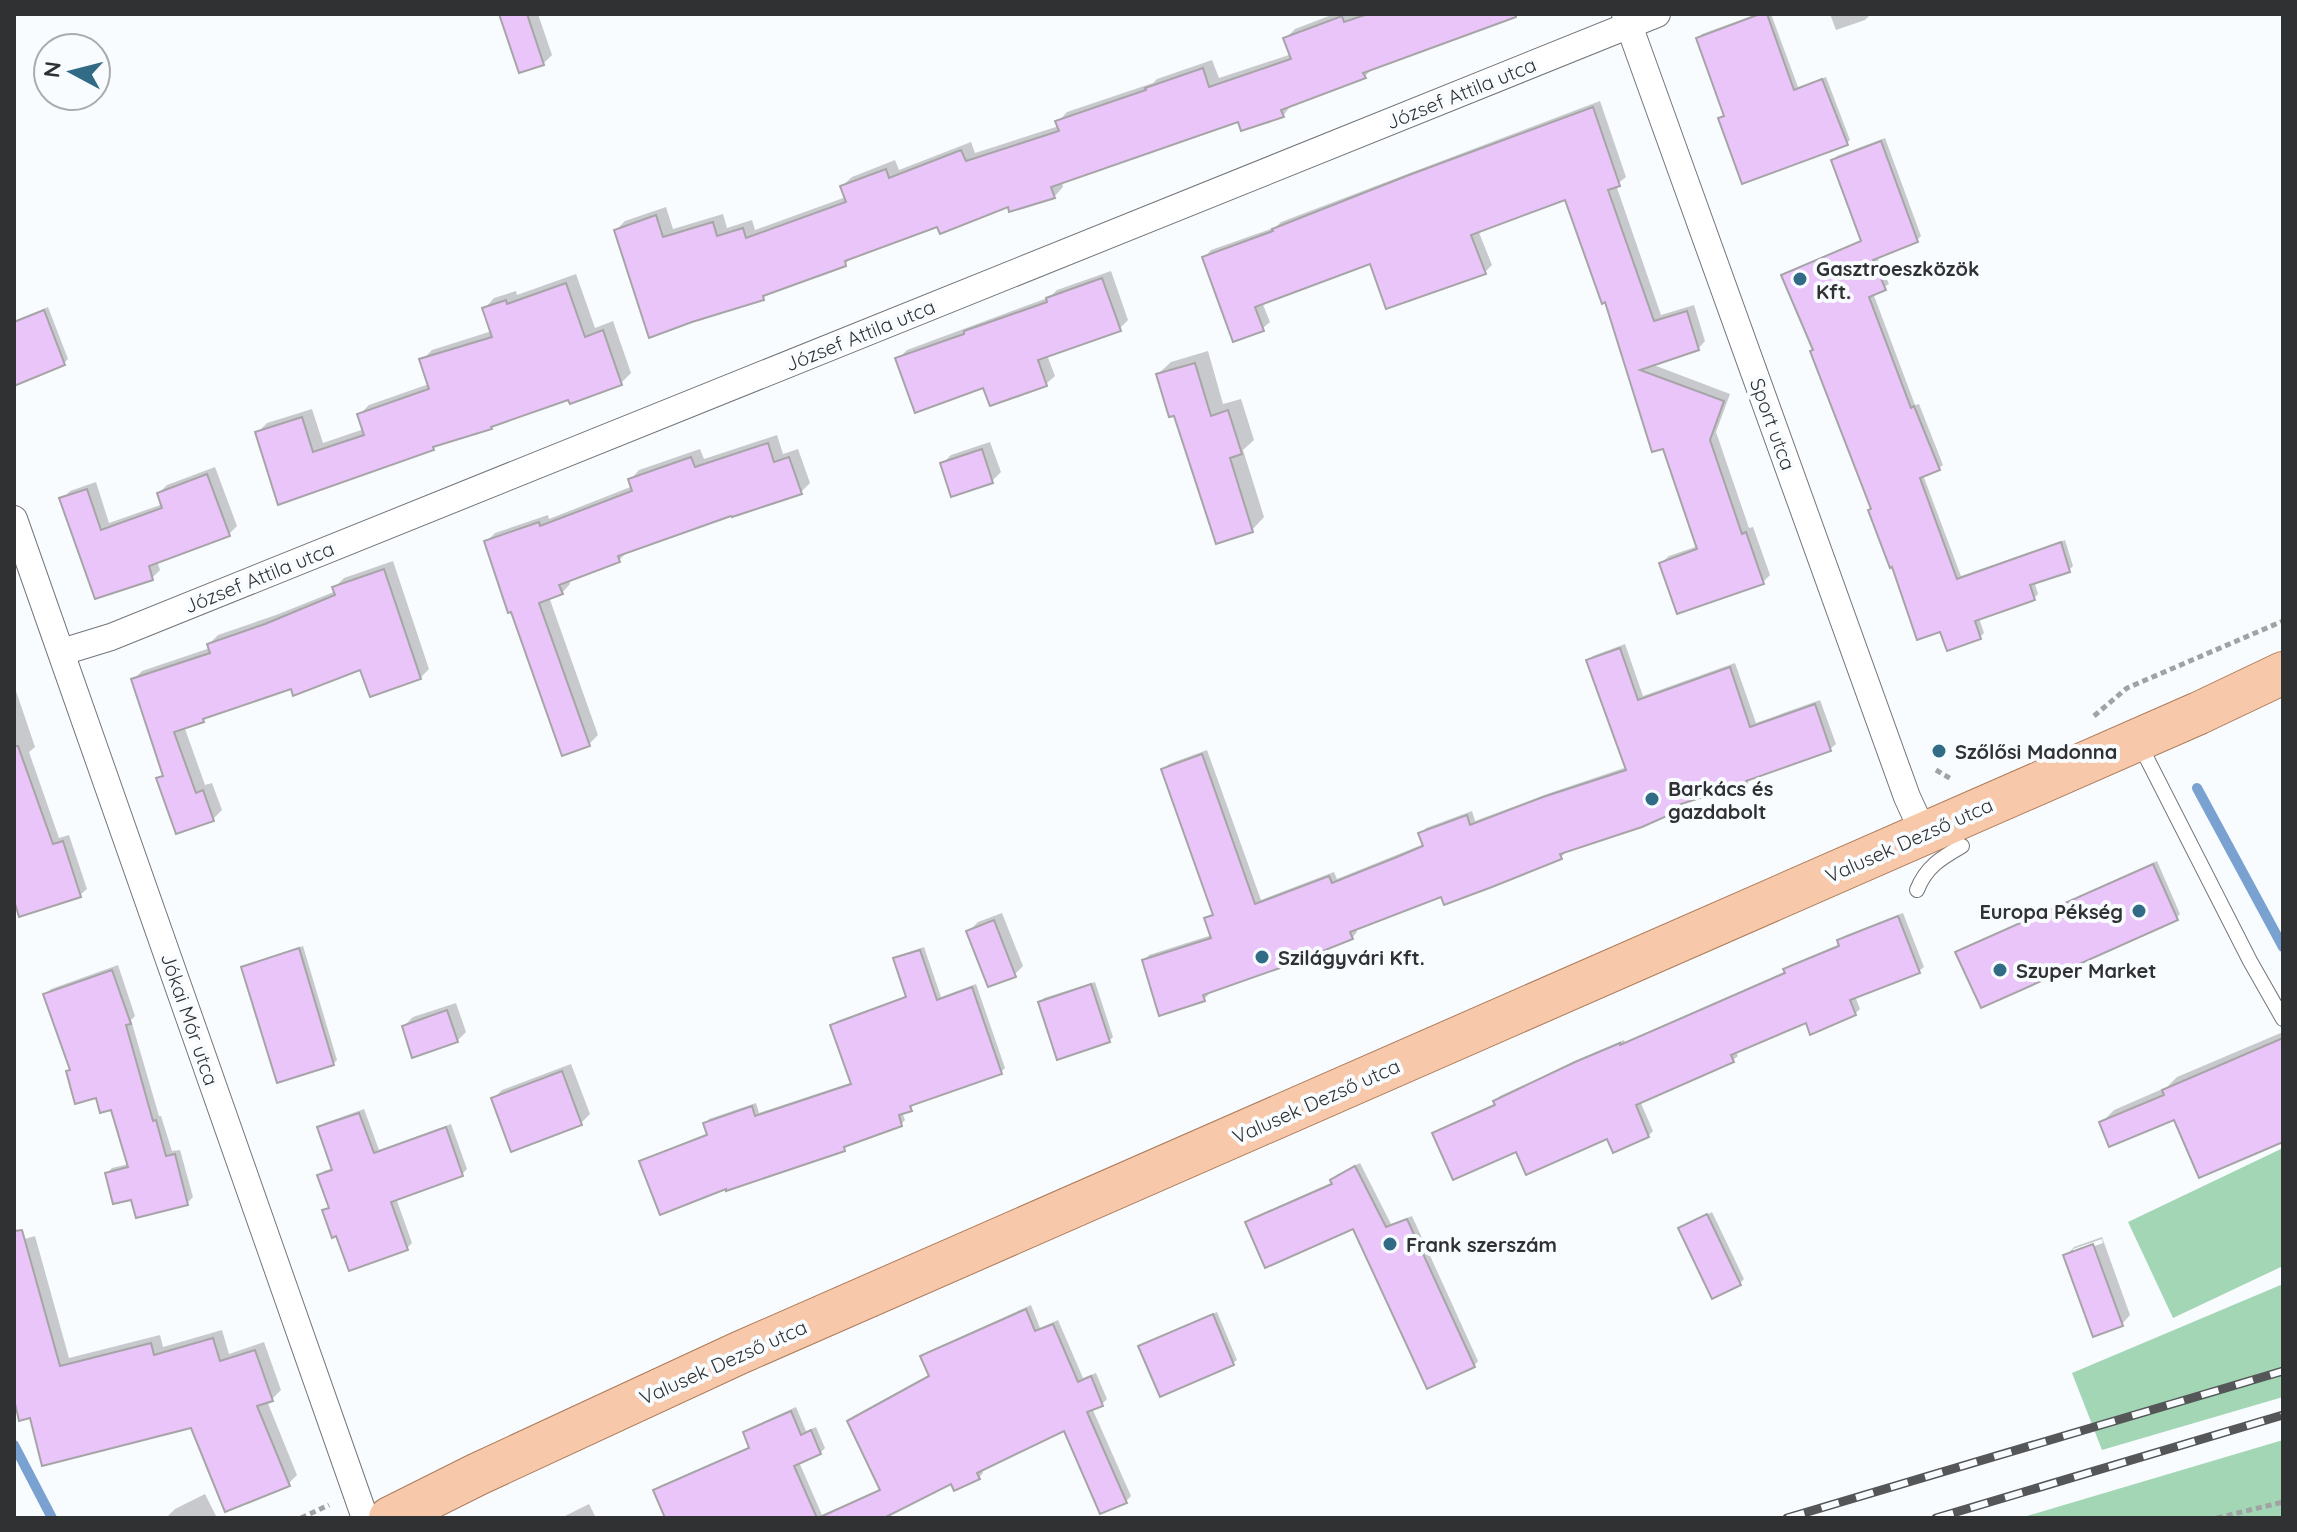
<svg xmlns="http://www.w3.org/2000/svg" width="2297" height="1532" viewBox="0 0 2297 1532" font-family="Quicksand,sans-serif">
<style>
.green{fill:#a3d6b5}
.shadow{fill:#0003;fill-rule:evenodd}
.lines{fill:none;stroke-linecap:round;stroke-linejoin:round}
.stream{stroke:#7aa2d0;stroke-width:10}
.building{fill:#eac5f9;stroke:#a7a4a8;stroke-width:2}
.lane-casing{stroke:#73767a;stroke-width:16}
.street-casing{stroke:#73767a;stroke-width:28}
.primary-casing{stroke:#ad7b5a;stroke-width:44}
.path{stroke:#a0a2a4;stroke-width:5;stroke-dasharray:6 4;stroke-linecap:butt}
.lane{stroke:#fff;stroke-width:14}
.street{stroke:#fff;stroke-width:26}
.primary{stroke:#f7c8a9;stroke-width:42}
.rail-casing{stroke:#545658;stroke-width:9}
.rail{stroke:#f9fcff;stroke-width:6;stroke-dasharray:18;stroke-linecap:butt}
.poi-dot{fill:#326b85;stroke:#f9fcff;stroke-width:3}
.labels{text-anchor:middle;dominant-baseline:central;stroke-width:8;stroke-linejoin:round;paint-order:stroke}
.street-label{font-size:20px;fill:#303133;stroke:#f9fcff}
.poi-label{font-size:20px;font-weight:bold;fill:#303133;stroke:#f9fcff;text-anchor:start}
</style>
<rect width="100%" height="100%" fill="#f9fcff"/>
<g class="green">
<polygon points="2283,1148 2283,1266 2173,1318 2128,1222"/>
<polygon points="2283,1284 2283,1397 2102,1450 2072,1373"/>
<polygon points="2283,1440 2283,1518 2020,1518"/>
</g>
<g class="shadow">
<polygon points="502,14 538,14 552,55 543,64"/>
<polygon points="1334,14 1521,14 1456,39 1455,37 1374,67 1364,77 1292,104 1283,116 1239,119 1062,181 1063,187 1054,197 1009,204 938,224 854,255 845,264 770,291 763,298 616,230 625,221 666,207 673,229 723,214 727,228 752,220 755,230 846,197 842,186 852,177 895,160 899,170 971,142 975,153 1059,126 1058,122 1067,112 1153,83 1157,79 1212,60 1219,78 1292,54 1286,38 1295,29"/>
<polygon points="1757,14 1771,14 1798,87 1826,77 1850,140 1847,143 1720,119 1724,115 1698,38 1702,34"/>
<polygon points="1830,14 1868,14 1869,16 1865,20 1836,30"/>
<polygon points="1600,101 1626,177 1616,185 1661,315 1694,305 1705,341 1698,349 1651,364 1730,394 1716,432 1749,528 1753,527 1770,575 1763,582 1661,563 1669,556 1698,546 1664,447 1566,198 1478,230 1492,265 1484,273 1372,261 1262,302 1270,322 1262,329 1204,258 1211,250 1276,227 1281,222"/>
<polygon points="1885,138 1921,236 1917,240 1877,257 1889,284 1873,293 1915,405 1919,404 1943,465 1938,469 1923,475 1961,576 2065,540 2073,566 2069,570 2034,581 2038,594 2034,598 1979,618 1984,633 1980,637 1941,629 1873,508 1814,350 1783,276 1787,272 1863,240 1833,160 1837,156"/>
<polygon points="1111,271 1128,320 1119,329 1047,355 1055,376 1046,384 984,386 898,359 907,350 1050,297 1057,290"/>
<polygon points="576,274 595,328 613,321 631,373 621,383 570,397 437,443 433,448 279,503 257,433 267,423 312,409 323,443 364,429 359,415 369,405 429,384 422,360 432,350 492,331 484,309 494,298 516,291 517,295"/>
<polygon points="48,307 68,359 64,363 14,384 14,321"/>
<polygon points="1208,351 1223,404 1241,399 1254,440 1243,450 1264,517 1252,530 1176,413 1158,374 1171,362"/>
<polygon points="777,435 783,454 798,449 810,483 801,492 628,551 619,560 569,579 570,584 562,593 549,597 598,735 589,744 486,542 495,533 548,515 549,519 633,486 631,479 639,470 700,449 704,459"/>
<polygon points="990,442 1001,472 992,481 942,464 951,455"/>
<polygon points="215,467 237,526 229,534 157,561 160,570 152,578 62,499 70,491 96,482 109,523 163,504 159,493 167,485"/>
<polygon points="393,561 429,669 420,678 362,667 292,687 207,716 203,720 184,726 205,785 212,783 222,810 213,819 159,779 164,773 133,680 142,671 210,648 209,644 218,635 276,615 336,591 335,587 344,578"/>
<polygon points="1625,644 1643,696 1735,663 1756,723 1820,700 1836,744 1830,749 1749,778 1746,781 1680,803 1681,805 1675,810 1566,852 1561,857 1443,894 1356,928 1357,932 1352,938 1209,991 1209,994 1204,999 1144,961 1149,955 1212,935 1207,919 1214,912 1163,769 1169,764 1207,750 1261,900 1334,872 1337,879 1404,852 1424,844 1420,834 1426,828 1472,811 1475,821 1550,793 1627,767 1588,661 1593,656"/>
<polygon points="14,685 35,747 29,752 59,838 69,835 87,889 80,895 14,894"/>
<polygon points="2157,861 2180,914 2176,918 1958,952 1962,948"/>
<polygon points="1002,913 1023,966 1014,975 969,931 978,922"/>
<polygon points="1903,913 1924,967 1919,971 1855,996 1860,1009 1855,1014 1807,1020 1735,1050 1738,1056 1733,1060 1640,1101 1653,1131 1648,1136 1608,1136 1517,1149 1434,1133 1439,1129 1496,1103 1495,1101 1500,1096 1582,1058 1624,1040 1625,1042 1786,971 1790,965 1840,944 1839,941 1844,936"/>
<polygon points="303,946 337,1060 333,1064 244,968 248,964"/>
<polygon points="924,947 941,997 976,984 1005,1068 1001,1072 914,1103 911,1109 902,1112 905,1120 901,1124 848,1145 844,1149 642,1162 646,1158 708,1133 705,1124 709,1119 756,1103 759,1113 853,1082 833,1026 837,1021 908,995 896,959 900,955"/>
<polygon points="118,965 135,1016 131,1020 159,1116 161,1116 172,1151 180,1150 193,1197 187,1203 133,1197 107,1173 112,1168 129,1164 112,1107 68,1072 72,1068 46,994 51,989"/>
<polygon points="1095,982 1113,1037 1109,1041 1040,1002 1044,998"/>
<polygon points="456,1003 466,1032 457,1041 404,1026 413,1017"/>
<polygon points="2283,1032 2283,1140 2175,1117 2101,1123 2114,1110 2167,1087 2177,1077"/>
<polygon points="571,1064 590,1114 581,1123 512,1149 493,1099 502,1090"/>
<polygon points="364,1109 379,1150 451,1124 467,1169 462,1174 396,1198 412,1243 407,1248 338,1233 325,1211 330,1206 319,1176 324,1171 333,1168 320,1128 325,1123"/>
<polygon points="1360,1163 1391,1224 1412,1216 1478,1361 1474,1366 1354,1227 1248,1222 1252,1218 1333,1182 1332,1180 1337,1175"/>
<polygon points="1712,1212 1744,1279 1740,1283 1680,1229"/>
<polygon points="35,1236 69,1358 160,1335 163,1347 222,1330 229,1354 264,1342 281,1390 272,1399 267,1401 297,1475 288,1484 192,1426 31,1416 14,1391 14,1242"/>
<path d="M2102 1237 2130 1315 2122 1324 2066 1256 2074 1247ZM2102 1239 2103 1243 2073 1254V1249Z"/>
<polygon points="1031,1305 1040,1328 1058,1320 1083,1378 1096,1373 1107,1399 1102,1404 1092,1408 1131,1496 1126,1501 1065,1428 981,1468 983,1473 978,1478 952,1481 880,1518 667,1518 655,1490 660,1486 751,1446 745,1432 750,1428 796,1407 806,1431 816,1427 825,1448 820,1453 799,1462 822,1515 881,1489 849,1421 854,1416 931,1374 922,1356 927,1352"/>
<polygon points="1217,1312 1237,1360 1233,1363 1141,1347 1145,1343"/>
<polygon points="205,1494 217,1518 166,1518 175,1509"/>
<polygon points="589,1504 596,1518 561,1518"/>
</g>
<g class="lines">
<g class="stream">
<polyline points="2197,788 2283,947"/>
<polyline points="14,1445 52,1518"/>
</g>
</g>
<g class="building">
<polygon points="499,14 527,14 544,65 519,73"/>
<polygon points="1368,14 1516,14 1516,17 1363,73 1366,78 1281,110 1284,117 1241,131 1238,122 1051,187 1055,198 1009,212 1008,207 940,234 937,227 845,261 846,266 763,296 764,300 692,322 649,338 614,230 656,215 663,237 713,222 717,236 743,228 746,238 846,202 840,186 886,169 889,178 961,150 966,161 1059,131 1055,121 1146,90 1145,88 1203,68 1209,87 1291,59 1283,38 1342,16 1344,22"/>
<polygon points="1760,14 1767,14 1794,90 1822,79 1848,145 1742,184 1718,118 1724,116 1696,38"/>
<polygon points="1593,107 1620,186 1608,190 1654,321 1687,311 1699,350 1640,370 1724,401 1710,440 1742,534 1746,532 1764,584 1677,614 1659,563 1697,549 1663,449 1652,452 1605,302 1602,304 1565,200 1471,235 1486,274 1386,309 1370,264 1255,307 1264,331 1233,342 1202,257 1273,231 1272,229 1409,175"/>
<polygon points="1881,141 1918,242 1873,260 1886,290 1869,297 1911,408 1914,406 1940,470 1920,478 1957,579 2061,542 2070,572 2030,585 2035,600 1975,621 1981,639 1947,651 1940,632 1917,640 1892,567 1890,568 1868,510 1871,509 1810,351 1813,350 1781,275 1861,241 1831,160"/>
<polygon points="1102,278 1121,331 1038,360 1047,386 990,406 983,388 915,413 895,358 964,334 964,331 1047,302 1046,298"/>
<polygon points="566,283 585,337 603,330 622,385 570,404 568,400 491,427 492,429 433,447 434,450 278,505 255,432 302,417 313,452 364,435 357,414 429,389 419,359 492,337 482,308 506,300 507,304"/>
<polygon points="44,310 65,365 14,386 14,322"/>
<polygon points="1195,363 1211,416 1228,410 1242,454 1230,458 1253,532 1216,544 1174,416 1169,417 1156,374"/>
<polygon points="768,443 774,462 789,457 802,494 732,517 731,516 618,556 620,562 559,585 563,594 539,603 590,746 562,756 511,612 508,613 484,541 539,522 540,526 632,491 628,479 691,457 695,467"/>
<polygon points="982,449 993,483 951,497 940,463"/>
<polygon points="207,474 230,536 149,566 153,580 95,599 59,498 87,489 101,530 162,508 157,493"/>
<polygon points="384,569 421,679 370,697 360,670 293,696 291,689 203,719 204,722 174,732 196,793 203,790 214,821 176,834 156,778 163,776 131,679 210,653 207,644 265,624 335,595 332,587"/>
<polygon points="1620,648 1638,700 1730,667 1750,727 1815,704 1831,751 1746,781 1747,783 1675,806 1676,812 1642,827 1560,854 1562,859 1492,887 1444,905 1441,897 1350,932 1353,939 1280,968 1203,995 1205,1001 1159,1016 1142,960 1211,938 1204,918 1213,915 1161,769 1202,754 1255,904 1329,876 1332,883 1397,857 1423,846 1418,833 1467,815 1470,825 1543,797 1626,770 1586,660"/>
<polygon points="14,746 18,746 53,844 63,841 81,897 19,917 14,900"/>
<polygon points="2153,864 2178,920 1981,1008 1955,952"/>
<polygon points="1898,916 1920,973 1850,1000 1856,1015 1810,1035 1806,1023 1731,1055 1734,1062 1636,1105 1649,1137 1613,1153 1607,1139 1526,1175 1516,1152 1453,1180 1432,1133 1495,1105 1493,1101 1575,1062 1620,1043 1620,1045 1785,973 1783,969 1839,946 1837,940"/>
<polygon points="994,920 1016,977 988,987 966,931"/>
<polygon points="299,948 334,1065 277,1083 241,967"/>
<polygon points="920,950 937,1000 972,987 1002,1074 910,1106 912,1111 899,1115 902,1126 844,1147 845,1151 726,1191 726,1189 660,1215 639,1161 707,1135 703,1123 752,1106 755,1116 851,1084 830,1025 906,997 893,958"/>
<polygon points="112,970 131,1024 126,1025 153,1121 156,1120 166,1156 175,1154 188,1205 136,1218 131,1200 113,1204 105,1173 128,1167 111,1110 100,1113 96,1098 75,1104 66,1071 70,1070 43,994"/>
<polygon points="1091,984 1110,1042 1057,1060 1038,1002"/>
<polygon points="447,1010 458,1042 412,1058 402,1026"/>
<polygon points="2283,1038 2283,1142 2199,1178 2174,1120 2109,1147 2099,1122 2164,1095 2162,1090"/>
<polygon points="562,1071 582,1125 511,1152 491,1098"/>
<polygon points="359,1113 374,1153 446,1127 463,1176 391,1202 408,1250 349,1271 336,1236 332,1238 322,1210 329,1208 317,1175 332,1170 317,1127"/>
<polygon points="1355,1166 1386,1227 1407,1219 1475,1367 1427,1389 1353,1229 1265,1268 1245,1222 1332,1184 1330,1180"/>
<polygon points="1707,1214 1741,1285 1712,1299 1678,1228"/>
<polygon points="22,1230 60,1366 151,1343 154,1355 213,1338 220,1361 255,1350 273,1401 257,1406 290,1486 225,1512 191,1428 42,1466 30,1418 19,1421 14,1399 14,1231"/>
<polygon points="2093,1244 2123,1326 2093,1337 2063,1255"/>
<polygon points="1026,1309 1035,1331 1053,1324 1078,1382 1091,1376 1103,1406 1087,1412 1127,1503 1100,1514 1064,1431 977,1473 980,1479 954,1491 951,1484 884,1518 818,1518 880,1490 847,1421 929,1376 920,1356"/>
<polygon points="1213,1314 1234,1365 1160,1397 1138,1346"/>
<polygon points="791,1411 801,1435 811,1430 821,1454 794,1466 817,1518 665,1518 653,1490 749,1448 743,1432"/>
</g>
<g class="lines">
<g class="lane-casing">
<g id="lane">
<polyline points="2139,743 2250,961 2283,1019"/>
<path d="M1917 890C1926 867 1941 858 1962 846"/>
</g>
</g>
<g class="street-casing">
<g id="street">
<polyline points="1625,14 1907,797 1924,834"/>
<polyline points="14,519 365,1518"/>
<polyline points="62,652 111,637 1657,14"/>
</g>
</g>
<g class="primary-casing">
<polyline id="primary" points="390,1518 478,1474 739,1353 2199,713 2283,673"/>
</g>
<g class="path">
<polyline points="2094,716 2127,688 2283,621"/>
<polyline points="1936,770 1953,780"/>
<polyline points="301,1518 329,1505"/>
<polyline points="2217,1518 2283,1502"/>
</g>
<use href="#lane" class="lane"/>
<use href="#street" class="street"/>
<use href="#primary" class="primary"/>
<g class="rail-casing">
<g id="rail">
<polyline points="1787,1518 2283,1371"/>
<polyline points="1936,1518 2283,1415"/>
</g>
</g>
<use href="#rail" class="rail"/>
</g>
<g class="poi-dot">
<circle cx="1800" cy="279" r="8"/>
<circle cx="1939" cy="751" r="8"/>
<circle cx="1652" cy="799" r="8"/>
<circle cx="2139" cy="911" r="8"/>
<circle cx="1262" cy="957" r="8"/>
<circle cx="2000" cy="970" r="8"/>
<circle cx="1390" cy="1244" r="8"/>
</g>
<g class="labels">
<g class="street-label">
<text transform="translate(1461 93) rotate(-22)">József Attila utca</text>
<text transform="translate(860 335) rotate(-22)">József Attila utca</text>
<text transform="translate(1773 424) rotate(70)">Sport utca</text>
<text transform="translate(259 577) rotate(-22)">József Attila utca</text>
<text transform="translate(1909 840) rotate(-24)">Valusek Dezső utca</text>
<text transform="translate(190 1019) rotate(71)">Jókai Mór utca</text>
<text transform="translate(1316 1101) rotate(-24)">Valusek Dezső utca</text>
<text transform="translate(723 1362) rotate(-24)">Valusek Dezső utca</text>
</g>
<g class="poi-label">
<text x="1816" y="268">Gasztroeszközök<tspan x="1816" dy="23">Kft.</tspan></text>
<text x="1955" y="751">Szőlősi Madonna</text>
<text x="1668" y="788">Barkács és<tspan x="1668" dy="23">gazdabolt</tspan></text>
<text x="2123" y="911" text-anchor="end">Europa Pékség</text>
<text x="1278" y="957">Szilágyvári Kft.</text>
<text x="2016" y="970">Szuper Market</text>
<text x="1406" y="1244">Frank szerszám</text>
</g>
</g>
<rect width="2297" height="1532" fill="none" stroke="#303133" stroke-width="32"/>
<g transform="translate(72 72) rotate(277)"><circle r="38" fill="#f9fcff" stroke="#a9abad" stroke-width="2"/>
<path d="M0-6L14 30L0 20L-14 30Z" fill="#326b85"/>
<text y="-12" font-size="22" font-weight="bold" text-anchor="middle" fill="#303133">N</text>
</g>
</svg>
